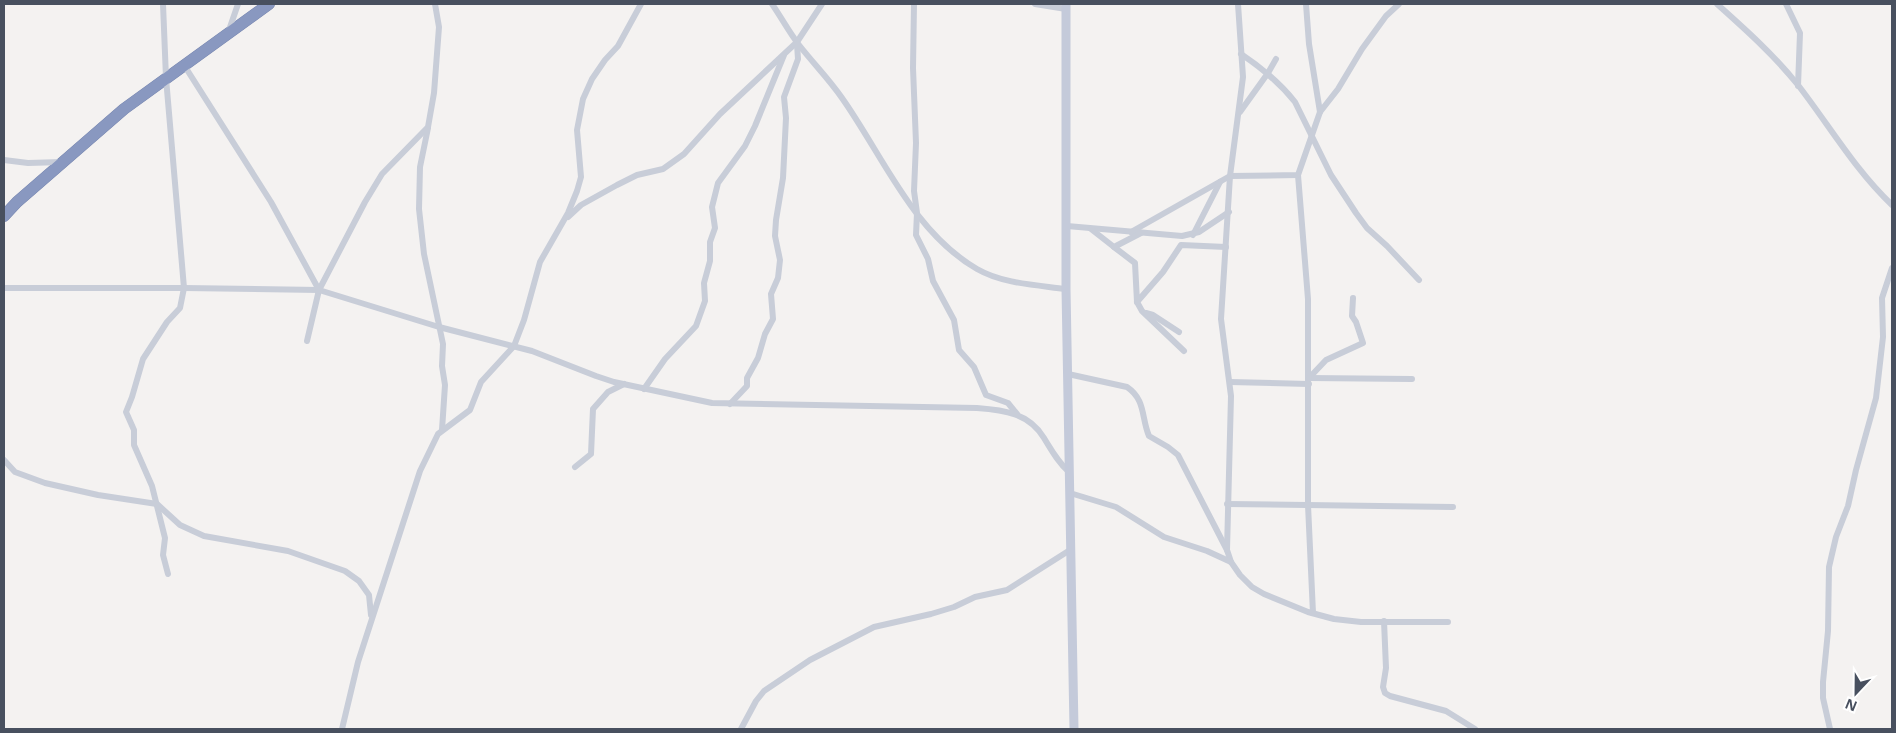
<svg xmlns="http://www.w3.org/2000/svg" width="1896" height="733" viewBox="0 0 1896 733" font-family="'Noto Sans',sans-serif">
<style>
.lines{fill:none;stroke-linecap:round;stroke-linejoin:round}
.highway-casing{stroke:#7483ac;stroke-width:12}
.street{stroke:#c8cdd8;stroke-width:6}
.secondary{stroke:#c4cada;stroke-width:9}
.highway{stroke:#8998c0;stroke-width:11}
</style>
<rect width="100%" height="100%" fill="#f4f2f1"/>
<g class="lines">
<g class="highway-casing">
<polyline id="highway" points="4,216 17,202 124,109 269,4"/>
</g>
<g class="street">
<polyline points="163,4 166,78 184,288 180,308 167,322 143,359 132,397 126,412 134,430 134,445 152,486 165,538 163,555 168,574"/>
<path d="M772 4C781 17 789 32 799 45 813 63 829 79 842 98 883 156 913 232 977 269 1003 284 1037 285 1066 289"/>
<polyline points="914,4 913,68 916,143 914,191 917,213 916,235 928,259 933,281 954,320 959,350 974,367 986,395 1008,403 1017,414"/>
<polyline points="1035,4 1066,9"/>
<polyline points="1306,4 1309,44 1320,112"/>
<path d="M1717 4C1745 29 1774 55 1798 85 1829 125 1855 170 1892 205"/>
<polyline points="1786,4 1800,33 1798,86"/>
<polyline points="228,33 238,4"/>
<path d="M1241 54C1262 68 1279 82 1295 102L1331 175 1356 213 1367 228 1387 246 1419 280"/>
<polyline points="184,65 271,202 319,290 307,341"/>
<polyline points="1240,112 1268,73 1276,59"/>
<polyline points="428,128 420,167 419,209 424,254 443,344 442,366 445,385 442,430"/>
<polyline points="4,160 28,163 62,162"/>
<polyline points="1298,175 1308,299 1308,505 1313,613"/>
<polyline points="568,217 581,205 617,185 637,175 663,169 684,154 720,114 797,42 822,4"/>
<polyline points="1067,226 1182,236 1199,232 1229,212"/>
<polyline points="1091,229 1114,247 1141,233"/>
<polyline points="1131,232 1230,176 1298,175 1320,112 1338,89 1362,49 1386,16 1399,4"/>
<polyline points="1193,235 1220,182"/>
<polyline points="1114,247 1135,263 1137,302 1163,272 1181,245 1226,247"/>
<path d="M4 288H184L319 290 439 327 532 351 596 376 614 382 712 403 977 408C1004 410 1029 413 1044 438 1052 451 1058 462 1069 472"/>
<polyline points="319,290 365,202 382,174 428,127 434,93 439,27 435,4"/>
<polyline points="1137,302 1142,311 1184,351"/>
<polyline points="1146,313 1153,315 1179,332"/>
<path d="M1068 374 1127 387C1146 400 1141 417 1149 436L1168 447 1178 455 1227 550 1231 562 1240 575 1252 587 1264 594 1308 612 1334 619 1361 622H1448"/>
<polyline points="1309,378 1326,360 1363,343 1356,322 1352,316 1353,298"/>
<polyline points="1309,378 1412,379"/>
<polyline points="1230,382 1309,384"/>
<polyline points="644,389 665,359 696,326 705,301 704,283 710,261 710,242 715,228 712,207 718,183 745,146 755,126 784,55"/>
<polyline points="730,404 747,386 747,378 758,358 765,334 773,319 771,294 778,278 780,260 775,236 776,220 783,178 786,118 784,97 798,59 797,44"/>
<polyline points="4,460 15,472 45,483 98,495 157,504 180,525 204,536 288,551 345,571 359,581 369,595 371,615"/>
<polyline points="575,467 591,454 593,409 608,392 624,384"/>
<polyline points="1070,493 1116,507 1164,537 1207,551 1231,562"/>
<polyline points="1227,504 1453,507"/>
<polyline points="1227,550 1231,396 1221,319 1230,176 1243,77 1238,4"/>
<polyline points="1384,621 1386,668 1383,687 1385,693 1390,696 1446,711 1475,729"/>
<polyline points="342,729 358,662 420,471 438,434 470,410 481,382 514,346 524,320 540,262 568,213 577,191 581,177 577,130 583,99 592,79 605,60 618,46 641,4"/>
<polyline points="741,729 756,701 764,691 810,660 874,627 931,614 954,607 975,597 1007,590 1070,550"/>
<polyline points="1830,729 1823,698 1823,682 1828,631 1829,567 1836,537 1848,506 1856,470 1876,398 1883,337 1882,298 1892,268"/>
</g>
<polyline class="secondary" points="1066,4 1066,289 1074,729"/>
<use href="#highway" class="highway"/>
</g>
<rect width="1896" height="733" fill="none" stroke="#48505f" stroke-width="10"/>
<g transform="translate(1856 693) rotate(202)" stroke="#ffffff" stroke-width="4" paint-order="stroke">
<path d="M0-4L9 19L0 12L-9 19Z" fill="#48505f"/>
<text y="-8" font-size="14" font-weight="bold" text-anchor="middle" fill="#48505f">N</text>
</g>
</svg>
